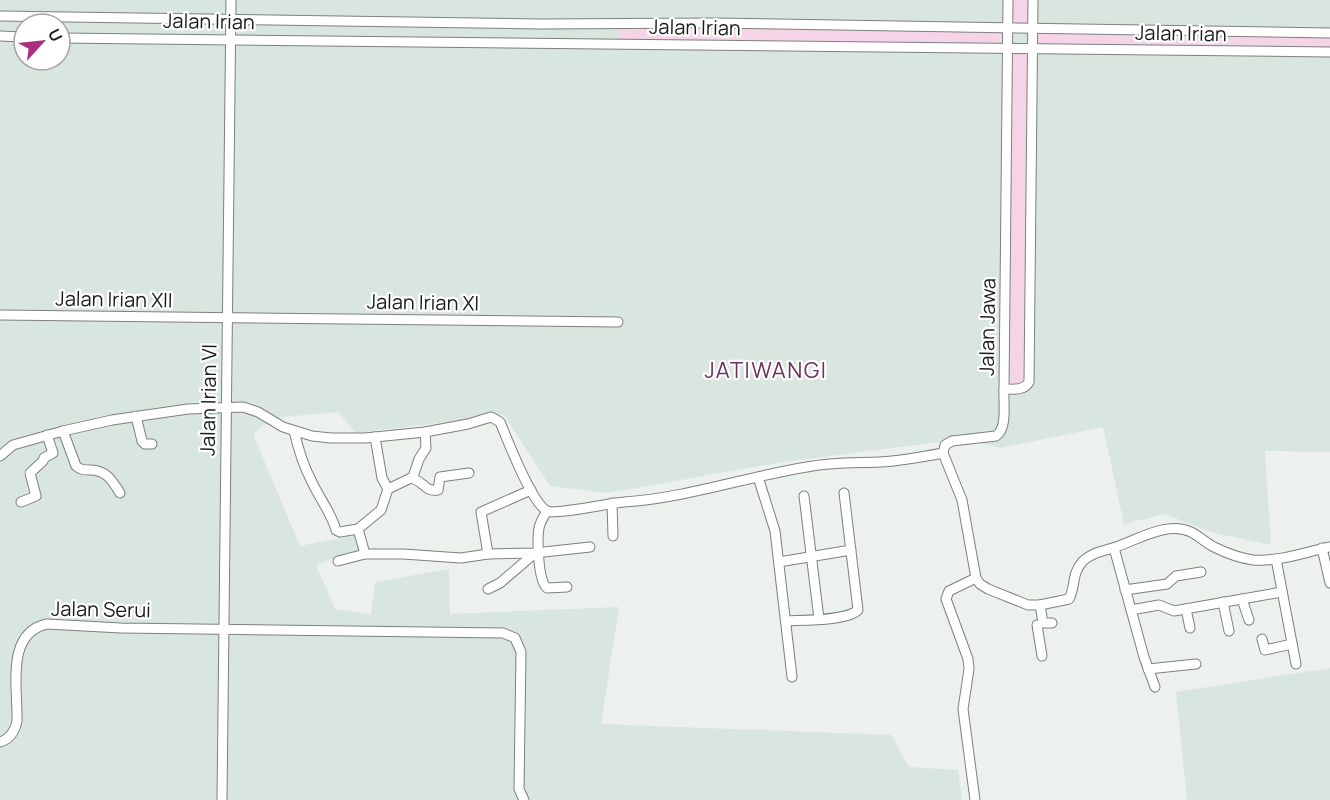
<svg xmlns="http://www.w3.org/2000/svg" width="1330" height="800" viewBox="0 0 1330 800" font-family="Manrope,sans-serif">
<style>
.built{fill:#d9e5df;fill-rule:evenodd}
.green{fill:#f6d4e7;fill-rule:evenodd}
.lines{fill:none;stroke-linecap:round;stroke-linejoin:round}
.minor-casing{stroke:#7c807e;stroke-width:11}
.minor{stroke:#fff;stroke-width:9}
.labels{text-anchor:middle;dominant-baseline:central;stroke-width:4.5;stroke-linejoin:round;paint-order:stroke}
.street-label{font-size:20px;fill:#1a1c1b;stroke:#fff}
.quarter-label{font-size:22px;letter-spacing:1.5px;fill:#6d3057;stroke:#fff}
</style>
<rect width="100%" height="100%" fill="#ecf1ee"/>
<g class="built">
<path d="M0 0H1330V452L1265 451 1271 545 1210 532 1165 514 1124 524 1103 427 1000 448 963 439 783 462 608 493 550 486 504 415 356 433 338 412 272 418 253 434 300 546 360 534 363 548 316 565 335 609 371 615 375 582 449 569 450 614 619 607 601 724 891 735 909 767 958 770 962 800H0ZM24 24H60V60H24Z"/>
<polygon points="1330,668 1330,800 1187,800 1176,692"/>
</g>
<path class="green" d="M1008 0H1033L1032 29 1330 33V52L1032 49 1029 382 1004 389 1008 49 619 44 620 23 1007 29ZM1008 29H1032V49H1008Z"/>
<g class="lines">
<g class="minor-casing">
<g id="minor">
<polyline points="0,16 540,24 715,23 1330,33"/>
<polyline points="0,36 24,37"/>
<polyline points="60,38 1330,52"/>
<polyline points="0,315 618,322"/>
<path d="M1004 389C1013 389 1024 391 1029 382L1033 0"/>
<polyline points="136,416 142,441 145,444 152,444"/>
<path d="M63 431 76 466C81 470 84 470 90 470 106 470 112 480 120 493"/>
<path d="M294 431C298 448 303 465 311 480 319 498 331 512 336 530L340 532 358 529 365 554H403L461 558 488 554 535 553 590 547"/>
<polyline points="375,437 382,478 388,489"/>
<path d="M943 453 962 500 976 578 980 584 988 589 1028 605H1040L1069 599C1076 586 1071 574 1083 561 1093 552 1104 551 1116 547 1139 539 1167 521 1191 532 1199 536 1206 543 1214 547 1226 553 1240 558 1253 560 1279 562 1305 552 1330 547"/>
<path d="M0 456 13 445 63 431 112 420 188 409 243 407 258 412 283 427 312 436 331 438H365L425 432 468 424 491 417 500 422C508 441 531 502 547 511 555 515 610 503 624 502 686 498 745 477 807 467 831 462 855 463 880 462 901 461 922 457 943 453L945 445 952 441 996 436C1008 428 1003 402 1004 389L1008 0"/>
<polyline points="758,477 775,531 792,677"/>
<path d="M411 478C424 481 424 492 438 490L440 477 469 473"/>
<polyline points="804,496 819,619"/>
<polyline points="21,502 36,496 30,473 43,461 44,458 53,453 47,435"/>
<polyline points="612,503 613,536"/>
<path d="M547 511C544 516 540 522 539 528 537 540 538 581 547 588L567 587"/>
<polyline points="358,529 381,510 388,489 413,477 419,459 426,448 425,432"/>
<polyline points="1114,548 1144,657 1155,687"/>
<polyline points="1322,548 1330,583"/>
<polyline points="488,554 481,512 531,490"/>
<polyline points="1276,559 1296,664"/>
<polyline points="338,561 365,554"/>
<polyline points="779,562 851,550"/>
<polyline points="488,589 500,583 535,553"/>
<polyline points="1125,590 1167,584 1176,576 1201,572"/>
<polyline points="1242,599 1249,620"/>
<polyline points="1223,602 1229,631"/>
<polyline points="1040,605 1043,623 1052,623"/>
<polyline points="1186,609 1190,628"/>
<polyline points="1131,610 1159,605 1174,611 1282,592"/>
<path d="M786 621C803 620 847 621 858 610L844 493"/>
<polyline points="1037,625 1042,656"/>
<polyline points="1262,639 1265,650 1292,644"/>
<polyline points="1148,669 1196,664"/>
<path d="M0 742C10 739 15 731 17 721 18 689 5 633 47 624L121 628 503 633 515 638 521 652 519 789 524 800"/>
<polyline points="222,800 231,0"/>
<polyline points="975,800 963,709 969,669 968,659 946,599 949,591 976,578"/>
</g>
</g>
<use href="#minor" class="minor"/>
</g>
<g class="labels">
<g class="street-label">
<text transform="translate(209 21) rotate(1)">Jalan Irian</text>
<text transform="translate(695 27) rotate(1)">Jalan Irian</text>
<text transform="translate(1181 33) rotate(1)">Jalan Irian</text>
<text transform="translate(114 299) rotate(1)">Jalan Irian XII</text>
<text transform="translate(423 302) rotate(1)">Jalan Irian XI</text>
<text transform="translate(987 327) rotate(-89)">Jalan Jawa</text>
<text transform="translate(208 400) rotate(-89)">Jalan Irian VI</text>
<text transform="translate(101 609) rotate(1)">Jalan Serui</text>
</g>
<g class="quarter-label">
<text x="766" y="370">JATIWANGI</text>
</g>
</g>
<g transform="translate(42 42) rotate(63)"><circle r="28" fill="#ffffff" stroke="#a3a4a4" stroke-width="1.5"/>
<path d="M0-4.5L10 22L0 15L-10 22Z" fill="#aa2f82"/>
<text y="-9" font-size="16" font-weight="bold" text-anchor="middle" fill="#1a1c1b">U</text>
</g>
</svg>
